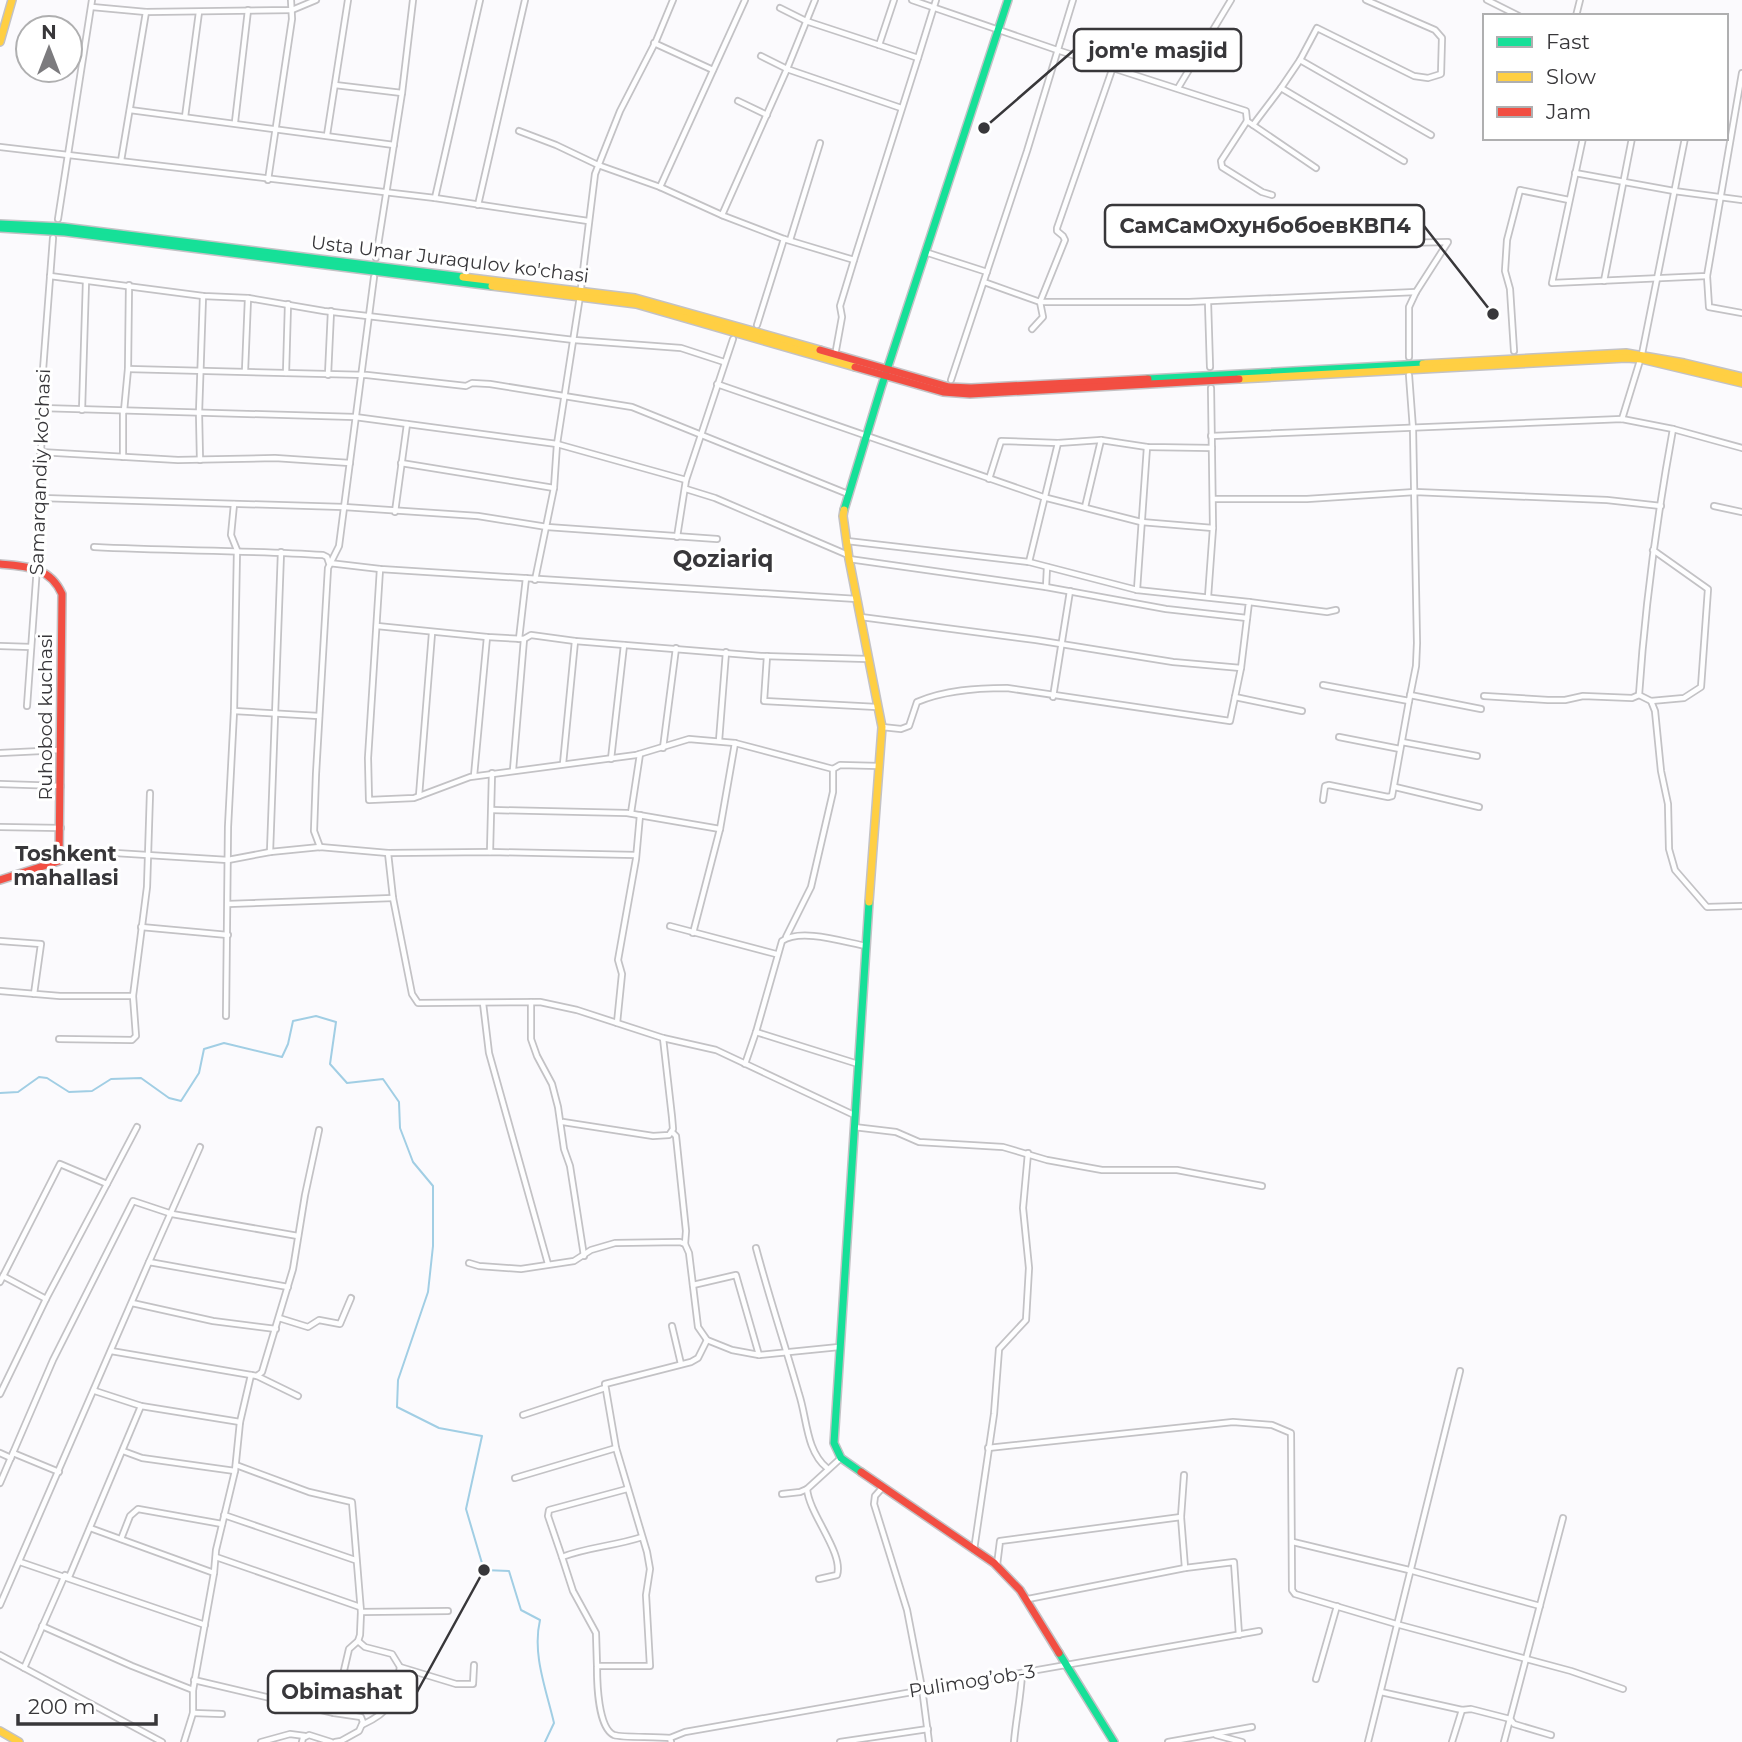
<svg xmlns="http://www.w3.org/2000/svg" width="1742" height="1742" viewBox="0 0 1742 1742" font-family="Montserrat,sans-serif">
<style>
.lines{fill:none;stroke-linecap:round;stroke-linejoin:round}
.stream{stroke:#a1cee4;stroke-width:2}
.street-casing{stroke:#c3c2c5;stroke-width:8}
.fast-casing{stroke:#c3c2c5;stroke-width:10}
.slow-casing{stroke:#c3c2c5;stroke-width:10}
.jam-casing{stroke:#c3c2c5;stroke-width:10}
.street{stroke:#fefeff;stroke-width:4.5}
.fast{stroke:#16e098;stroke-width:7}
.slow{stroke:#ffcf43;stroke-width:7}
.jam{stroke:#f24e42;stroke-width:7}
.labels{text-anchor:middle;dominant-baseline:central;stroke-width:6;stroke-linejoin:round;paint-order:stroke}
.street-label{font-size:19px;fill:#38373a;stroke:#fff}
.neighbourhood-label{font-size:21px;font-weight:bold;fill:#38373a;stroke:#fff}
.quarter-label{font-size:23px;font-weight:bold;fill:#38373a;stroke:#fff}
.leader{fill:none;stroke:#38373a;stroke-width:2.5}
.callout-dot{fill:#38373a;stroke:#fff;stroke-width:2.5}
.callout{fill:#fff;stroke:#38373a;stroke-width:2.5}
.callout-label{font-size:21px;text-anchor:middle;font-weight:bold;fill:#38373a}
</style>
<rect width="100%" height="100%" fill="#fbfafd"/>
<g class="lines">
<path class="stream" d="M0 1093 18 1092 39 1077 47 1078 69 1092 92 1091 111 1079 141 1078 169 1098 181 1101 199 1073 204 1049 224 1043 282 1057 288 1044 293 1021 316 1016 336 1022 330 1064 347 1083 383 1079 399 1102 400 1128 413 1162 433 1186V1246L428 1292 398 1380 397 1407 439 1428 482 1436 466 1509 484 1570 509 1571 521 1610 540 1620C532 1654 546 1689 554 1723L545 1742"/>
<g class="street-casing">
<g id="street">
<polyline points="815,0 787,69 901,108"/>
<polyline points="912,0 1057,50 1246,111 1247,121"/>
<polyline points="1366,0 1435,30 1442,38 1441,74 1428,78 1414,76 1317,28 1300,60 1431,135"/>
<polyline points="1487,0 1519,16"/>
<polyline points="92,7 146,12 292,10 316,0"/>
<polyline points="780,8 806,21 879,45 894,0"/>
<polyline points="1576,16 1580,0"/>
<polyline points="654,43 713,70"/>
<polyline points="879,45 918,58 936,0"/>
<polyline points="1300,60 1281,88 1404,161"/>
<polyline points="335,85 402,93"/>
<polyline points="1178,88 1231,0"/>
<polyline points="1281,88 1253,125 1316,168"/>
<polyline points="738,101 767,115"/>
<polyline points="130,110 394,145"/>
<polyline points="185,117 199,12"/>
<polyline points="235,122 248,10"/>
<polyline points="1253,125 1247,121 1221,161 1222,167 1262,192 1272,195"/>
<polyline points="519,131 556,145 598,165 660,187 724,216 784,239 854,260 918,58"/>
<polyline points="327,135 348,0"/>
<polyline points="1583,138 1552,283 1707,276 1742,73"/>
<polyline points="0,147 435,198 588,221"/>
<polyline points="121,161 146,12"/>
<polyline points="1575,173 1674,191 1742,200"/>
<polyline points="268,180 292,19 291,0"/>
<polyline points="660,187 745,0"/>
<polyline points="435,198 480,0"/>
<polyline points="478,205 525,0"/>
<polyline points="722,215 787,69 761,56"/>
<polyline points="58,219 92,0"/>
<polyline points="790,240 820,143"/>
<polyline points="1349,244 1448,242 1416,292 1409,307 1409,357"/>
<polyline points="925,252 987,272"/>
<polyline points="376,258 402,93 413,0"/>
<polyline points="50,276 203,296 248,298 324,311 574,340 681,348 724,362"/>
<polyline points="1707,276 1709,307 1742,313"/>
<polyline points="1604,281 1632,138"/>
<polyline points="984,282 1040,302 1065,240 1063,236 1057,231 1057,228 1113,67"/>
<polyline points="1208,302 1210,367"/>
<polyline points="757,325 784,239"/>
<polyline points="1032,329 1043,317 1040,302 1189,302 1416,292"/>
<polyline points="836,350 842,317 840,306 854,260"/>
<polyline points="1514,351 1510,289 1505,271 1507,240 1520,190 1569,200"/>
<polyline points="128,369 367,375 466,386 472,383 490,384 632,407 848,494"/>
<polyline points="245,371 248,298"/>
<polyline points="286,373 288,304"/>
<polyline points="328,375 331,311"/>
<polyline points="951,380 1027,151 1073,0"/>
<polyline points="717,384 1043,497 1141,522 1213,528"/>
<polyline points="41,408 355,417 557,444 686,480"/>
<polyline points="82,410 86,281"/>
<polyline points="124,411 128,369 129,285"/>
<polyline points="1622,419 1642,354 1685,138"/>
<path d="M1673 429C1657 517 1645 605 1639 695L1651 701 1655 711 1661 771 1668 804 1669 849 1675 870 1707 907 1742 906"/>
<polyline points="1211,436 1622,419 1673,429 1742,448"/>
<polyline points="40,452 178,460 275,458 350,463"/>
<polyline points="123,457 123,411"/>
<polyline points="200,460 199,413 203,296"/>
<polyline points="401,463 554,488"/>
<polyline points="989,479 1001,441 1058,443 1101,440 1147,447 1212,448"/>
<polyline points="686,489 715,498 848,555"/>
<polyline points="41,498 344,507 478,516 547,527 717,539"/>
<polyline points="1213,499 1307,499 1415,492 1607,500 1661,506"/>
<polyline points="1714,506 1742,512"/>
<polyline points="1085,507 1101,440"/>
<polyline points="395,512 407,424"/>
<polyline points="677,537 686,480 733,339"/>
<path d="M847 541 1029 562 1137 590 1249 602 1241 668 1230 721 1007 688C977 688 945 690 917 702L909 726 901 729 882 727"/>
<path d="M94 547C170 551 246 550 323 555L327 557 329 563 380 569 857 599"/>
<polyline points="849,559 1046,587 1166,609 1247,618"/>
<polyline points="1029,562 1058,443"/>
<polyline points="380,569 368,758 369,800 414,798 470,777 636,755 689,739 735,743 833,769 840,765 879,766"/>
<polyline points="535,580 554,488 557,444 580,296 595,174 620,111 656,41 673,0"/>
<polyline points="1046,587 1047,567"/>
<polyline points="1137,590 1147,447"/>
<polyline points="1208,597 1213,528 1211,388"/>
<polyline points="1249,602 1327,612 1336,610"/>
<polyline points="861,617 1036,640 1173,662 1241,668"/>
<polyline points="377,626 487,637 524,639 531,635 575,641 761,656 868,659"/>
<polyline points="519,639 526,578"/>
<polyline points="0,646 31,647"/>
<polyline points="767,656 764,701 877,707"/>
<polyline points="1323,685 1409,701 1416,666 1417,643 1413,429 1409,375"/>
<polyline points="1410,695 1481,709"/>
<polyline points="1484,696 1548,700 1565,700 1583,696 1632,698 1639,695"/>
<polyline points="1053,697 1070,591"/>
<polyline points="1235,697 1302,711"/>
<polyline points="1651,701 1684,698 1701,687 1708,589 1653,550"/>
<polyline points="27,706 39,539 43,370 53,238"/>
<polyline points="234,711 319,716"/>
<polyline points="1339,737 1400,749"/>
<polyline points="719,741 726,652"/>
<polyline points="1402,742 1477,756"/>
<polyline points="663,748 676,648"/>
<polyline points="0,753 61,750"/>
<polyline points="611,759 624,645"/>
<polyline points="563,764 575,641"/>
<polyline points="513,770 524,639"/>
<polyline points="474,776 487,637"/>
<polyline points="0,784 61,786"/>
<polyline points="1395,787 1479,807"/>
<polyline points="419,796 432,633"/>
<polyline points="1323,800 1325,786 1329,785 1388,797 1392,796 1409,701"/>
<polyline points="492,810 627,813 720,829"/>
<polyline points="631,813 640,754"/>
<polyline points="0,827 61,828"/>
<polyline points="320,847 314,831 316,774 328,568 339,546 374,277"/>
<polyline points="270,852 281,552"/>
<polyline points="490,852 492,773"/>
<polyline points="388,853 393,898 412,994 418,1003 540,1002 577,1010 663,1038"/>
<polyline points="59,861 99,852 228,860 270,852 320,847 388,853 490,852 636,855"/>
<polyline points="228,904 393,898"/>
<polyline points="670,926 776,954"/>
<polyline points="141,927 228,935"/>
<polyline points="693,933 720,829 735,743"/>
<polyline points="786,937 811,887 833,792 833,769"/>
<polyline points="0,941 41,944 34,994"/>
<polyline points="0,991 60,996 133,996"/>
<polyline points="531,1002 531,1039 537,1056 552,1084 558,1107 564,1149 570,1166 584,1256"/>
<polyline points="483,1003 489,1053 548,1264"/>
<polyline points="226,1016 228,827 234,711 237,550 231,535 234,504"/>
<polyline points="617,1023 622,974 618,960 636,859 640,815"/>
<polyline points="756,1032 858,1064"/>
<polyline points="59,1039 132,1040 136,1036 133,996 147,887 150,793"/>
<path d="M745 1064 756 1032 782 941C801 928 844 942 866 946"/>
<polyline points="563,1122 653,1136 669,1135 673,1129 672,1117 663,1038 716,1050 854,1115"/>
<polyline points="854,1127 896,1132 919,1142 1003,1147 1047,1160 1102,1170 1177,1170 1262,1186"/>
<polyline points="672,1132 676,1136 686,1231 685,1244"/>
<polyline points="107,1184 137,1127"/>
<path d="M756 1248C769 1297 785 1345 799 1394 807 1418 806 1451 827 1468"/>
<polyline points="149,1262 200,1147"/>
<polyline points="469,1263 479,1266 521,1269 574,1261 591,1250 615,1243 680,1242 685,1244 689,1253 698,1327 707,1340 732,1350 759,1355 839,1347"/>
<polyline points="3,1276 46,1299"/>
<polyline points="0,1282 60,1164 107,1184 46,1299 0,1394"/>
<polyline points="693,1285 736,1275 759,1355"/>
<polyline points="132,1303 213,1321 276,1329"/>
<polyline points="279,1318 308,1327 319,1320 340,1324 351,1298"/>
<polyline points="672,1326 681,1364"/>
<polyline points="111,1351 251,1375 257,1376 262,1372 293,1269 305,1195 319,1130"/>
<polyline points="257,1376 298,1396"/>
<polyline points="95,1391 141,1406 240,1422"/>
<polyline points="523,1415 605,1388"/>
<polyline points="988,1448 1233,1422 1272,1425 1291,1433 1292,1590 1295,1594 1396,1624 1571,1671 1623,1689"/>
<polyline points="123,1451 142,1458 235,1471"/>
<polyline points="0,1453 11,1458"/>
<polyline points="13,1453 59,1472"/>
<polyline points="1184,1475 1181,1517 1185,1568"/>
<polyline points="515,1478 616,1448"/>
<polyline points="0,1483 53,1360 133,1201 172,1214 298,1236"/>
<polyline points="883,1487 875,1496 874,1504 907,1610 922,1688 929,1742"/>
<polyline points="782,1494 800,1492 807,1489"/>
<polyline points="224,1515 355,1560"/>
<polyline points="90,1528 214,1573"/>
<path d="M642 1537C615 1546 588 1547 562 1557L573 1591 596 1633 597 1666H650L646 1595 650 1569 647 1552 616 1448 605 1384 691 1362 698 1358 707 1340"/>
<polyline points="121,1539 130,1516 138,1509 222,1524"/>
<polyline points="1293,1542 1409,1570 1540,1606"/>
<polyline points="974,1550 994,1414 999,1349 1026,1320 1029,1268 1023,1208 1028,1153"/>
<polyline points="216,1557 360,1607"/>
<polyline points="562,1557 548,1516 549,1510 627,1489"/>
<polyline points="20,1562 205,1625"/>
<polyline points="997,1565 1000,1541 1181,1517"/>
<path d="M819 1579 837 1575C844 1553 809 1514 807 1489L841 1458"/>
<polyline points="1028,1599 1185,1568 1234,1562 1239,1635"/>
<polyline points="0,1605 149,1262 288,1287"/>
<polyline points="361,1612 448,1611"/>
<polyline points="42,1626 132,1666 193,1690"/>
<path d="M358 1641 365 1647 392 1654 400 1667C394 1700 394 1710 362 1725"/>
<polyline points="0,1655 162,1742"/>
<polyline points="400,1667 456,1684 473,1684 474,1665"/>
<path d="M597 1667C597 1682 598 1728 614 1735 623 1738 657 1736 670 1738L671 1742"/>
<polyline points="24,1668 65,1575 69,1577 141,1406"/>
<polyline points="1316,1679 1337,1606"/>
<polyline points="194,1680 334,1713 349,1649 358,1641 360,1635 361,1612 352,1502 309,1492 236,1465"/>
<polyline points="1381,1692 1462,1710 1471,1709 1510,1719 1514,1724 1551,1735"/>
<polyline points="193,1713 222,1714"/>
<polyline points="334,1713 361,1717 363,1722 359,1731 341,1741 335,1742"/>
<polyline points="1216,1735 1242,1742"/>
<polyline points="670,1738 685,1732 1259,1631"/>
<polyline points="184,1742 193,1713 193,1690 214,1573 216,1550 235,1471 240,1422 251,1375"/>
<polyline points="261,1742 290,1734 305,1736"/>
<polyline points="302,1742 303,1738 309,1735 331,1742"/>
<polyline points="840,1742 928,1729"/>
<path d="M1014 1742C1016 1719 1021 1696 1022 1673"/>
<polyline points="1168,1742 1252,1727"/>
<polyline points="1368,1742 1460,1371"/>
<polyline points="1452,1742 1462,1710"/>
<polyline points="1504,1742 1563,1518"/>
</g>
</g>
<g class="fast-casing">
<g id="fast">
<polyline points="0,224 63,227 463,277"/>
<polyline points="0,228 65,232 492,286"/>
<polyline points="1148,379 1423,364"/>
<polyline points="844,510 881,388 1008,0"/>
<polyline points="861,1472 841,1458 834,1443 869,902"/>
<polyline points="1059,1653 1114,1742"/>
</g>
</g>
<g class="slow-casing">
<g id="slow">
<polyline points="0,42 12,0"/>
<polyline points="463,277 635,298 820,350"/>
<polyline points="492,286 636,304 855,367"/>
<polyline points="1423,364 1626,353 1684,363 1742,377"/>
<polyline points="1239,379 1626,358 1641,359 1742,383"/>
<polyline points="844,510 843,516 849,559 882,727 869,902"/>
<polyline points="0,1731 19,1742"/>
</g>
</g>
<g class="jam-casing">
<g id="jam">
<polyline points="820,350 949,387 971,388 1148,379"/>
<polyline points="855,367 943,392 970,394 1239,379"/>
<path d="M0 564C27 566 50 567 62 594L59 861 0 880"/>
<polyline points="861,1472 994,1563 1020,1590 1059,1653"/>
</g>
</g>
<use href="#street" class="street"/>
<use href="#fast" class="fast"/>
<use href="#slow" class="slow"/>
<use href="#jam" class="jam"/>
</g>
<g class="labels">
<g class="street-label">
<text transform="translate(450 259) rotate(7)">Usta Umar Juraqulov ko'chasi</text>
<text transform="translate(40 472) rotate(-88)">Samarqandiy ko'chasi</text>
<text transform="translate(45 717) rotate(-90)">Ruhobod kuchasi</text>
<text transform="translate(972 1681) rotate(-9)">Pulimog’ob-3</text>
</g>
<g class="neighbourhood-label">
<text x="66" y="853">Toshkent<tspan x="66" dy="24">mahallasi</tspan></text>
</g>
<g class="quarter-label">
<text x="723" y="559">Qoziariq</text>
</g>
</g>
<path class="leader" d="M984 128L1074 50M1493 314L1424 226M484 1570L417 1692"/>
<g class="callout-dot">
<circle cx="984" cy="128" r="7"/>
<circle cx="1493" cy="314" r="7"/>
<circle cx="484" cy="1570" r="7"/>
</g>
<g class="callout">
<rect x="1074" y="29" width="167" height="42" rx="7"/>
<rect x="1105" y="205" width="319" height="42" rx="7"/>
<rect x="268" y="1671" width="149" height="42" rx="7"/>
</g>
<g class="callout-label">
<text x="1158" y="58">jom'e masjid</text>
<text x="1265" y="233">СамСамОхунбобоевКВП4</text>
<text x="342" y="1699">Obimashat</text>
</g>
<rect x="1483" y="14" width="245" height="126" fill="#ffffff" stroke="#afafb0" stroke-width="2"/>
<rect x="1497" y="37" width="35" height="10" fill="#16e098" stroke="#afafb0" stroke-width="2"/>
<text x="1546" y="49" font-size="21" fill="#38373a">Fast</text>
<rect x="1497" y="72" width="35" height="10" fill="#ffcf43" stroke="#afafb0" stroke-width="2"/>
<text x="1546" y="84" font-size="21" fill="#38373a">Slow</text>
<rect x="1497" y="107" width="35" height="10" fill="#f24e42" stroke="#afafb0" stroke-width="2"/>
<text x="1546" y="119" font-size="21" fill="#38373a">Jam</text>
<g transform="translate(49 49)"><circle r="33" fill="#ffffff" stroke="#afafb0" stroke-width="2"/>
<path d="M0-5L12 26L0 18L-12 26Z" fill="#7c7b7e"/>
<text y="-10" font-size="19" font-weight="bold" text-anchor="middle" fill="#38373a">N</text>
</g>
<path d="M18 1714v10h138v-10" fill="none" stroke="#38373a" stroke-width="3.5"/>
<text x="28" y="1714" font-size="21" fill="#38373a" stroke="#ffffff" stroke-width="5" paint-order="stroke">200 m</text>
</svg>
